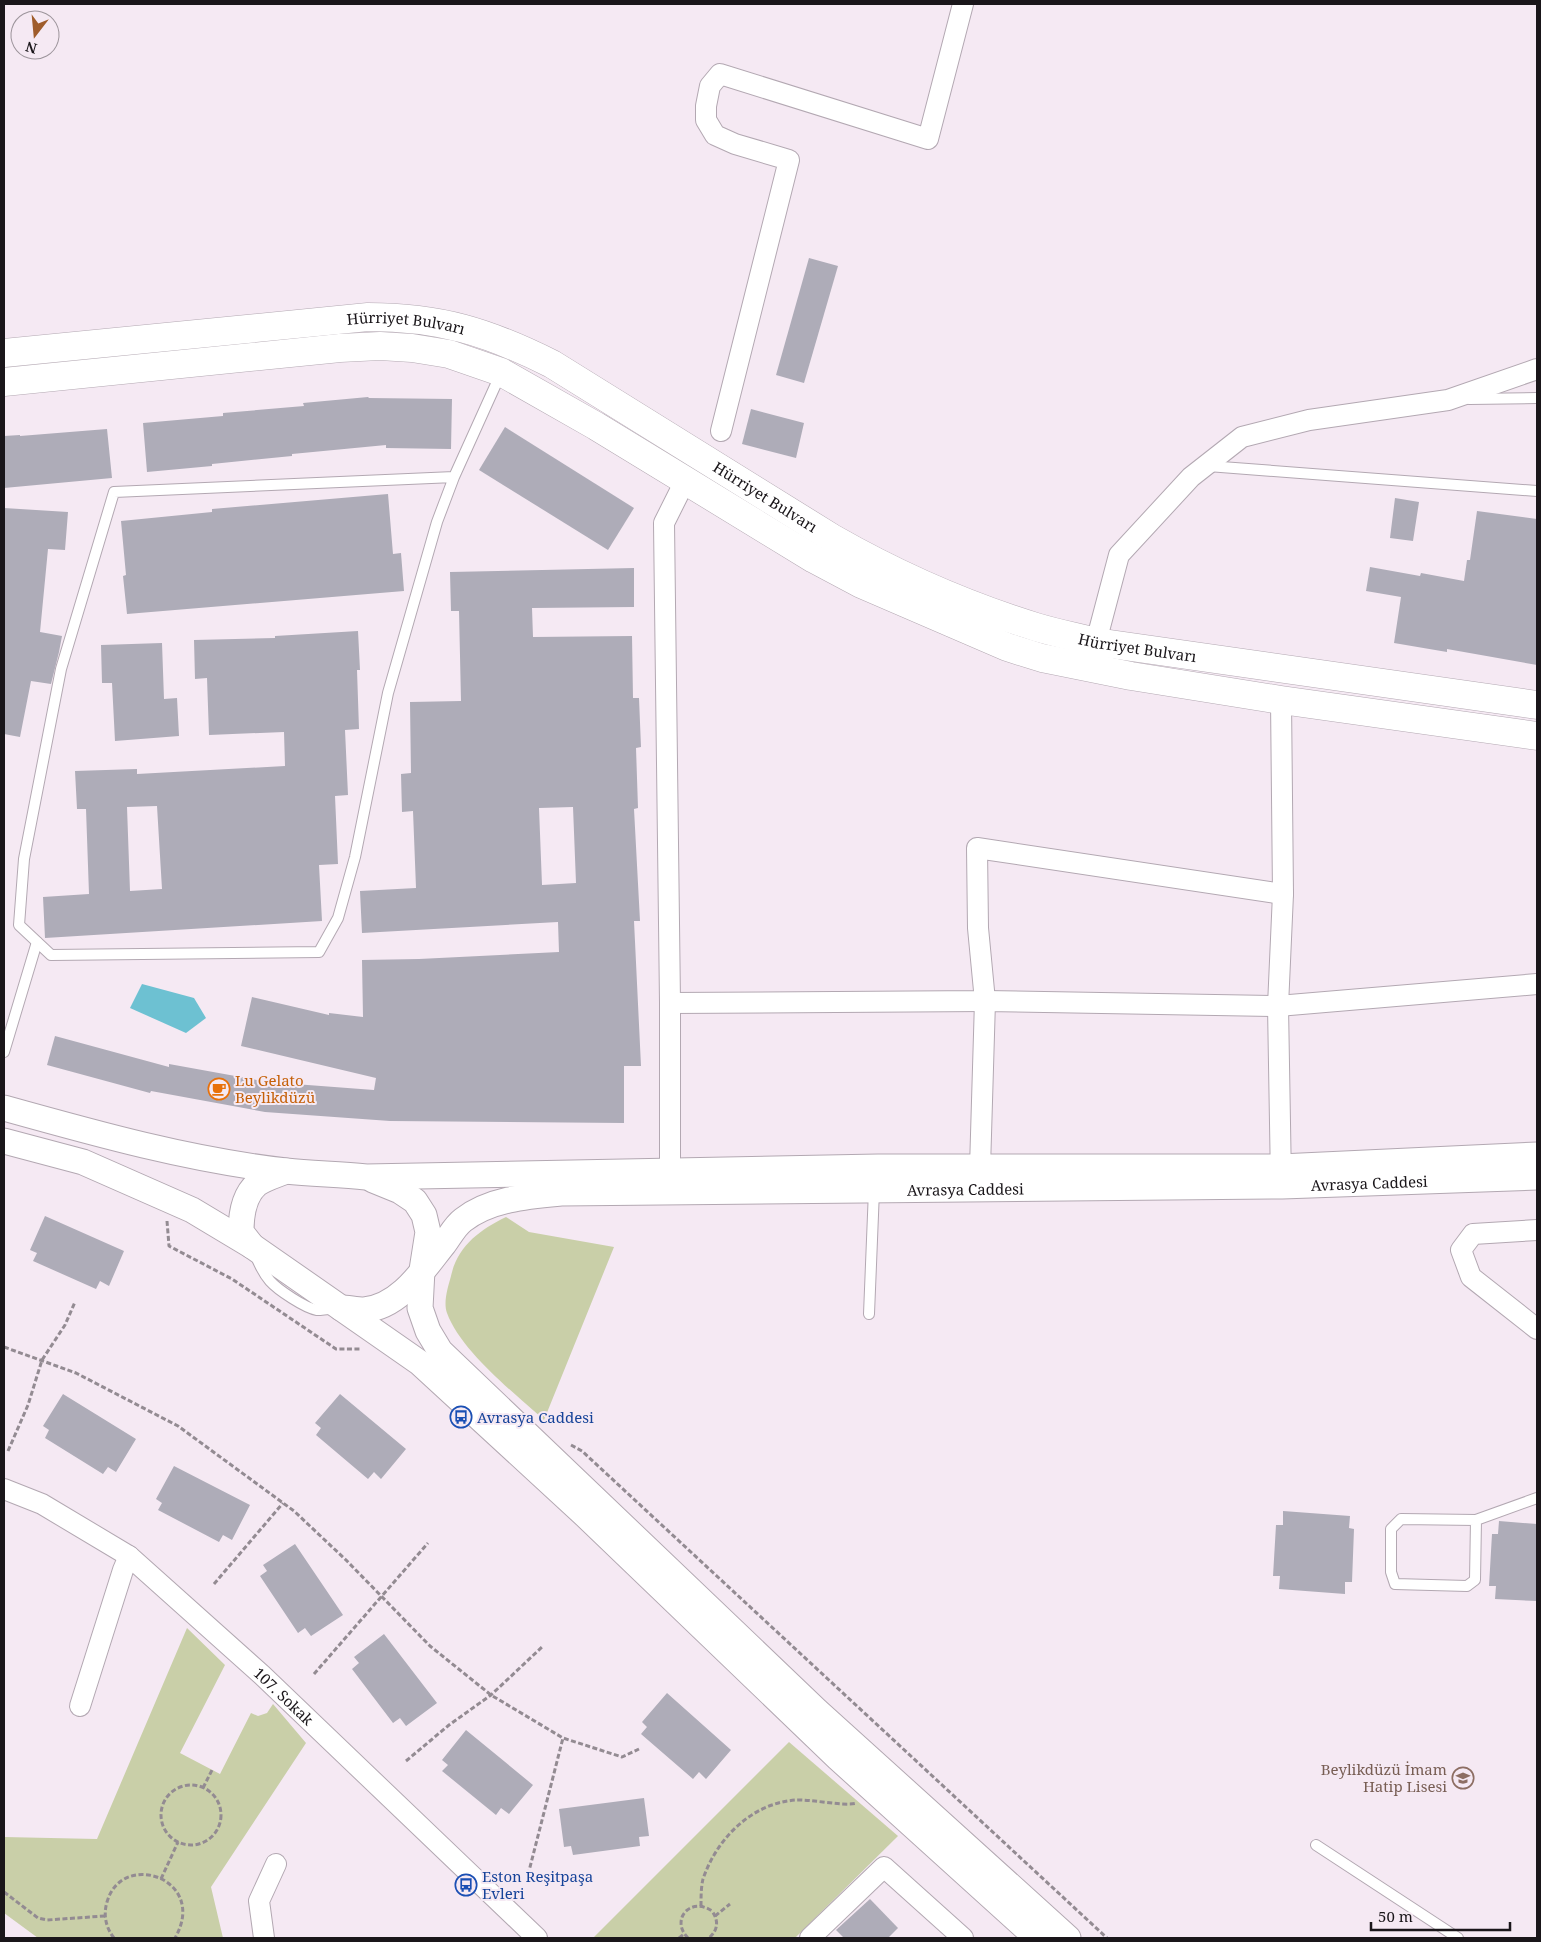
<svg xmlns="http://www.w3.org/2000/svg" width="1541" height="1942" viewBox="0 0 1541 1942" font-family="'Noto Serif',serif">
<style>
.green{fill:#c9cfa8}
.water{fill:#6dc1d2}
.building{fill:#aeacb8;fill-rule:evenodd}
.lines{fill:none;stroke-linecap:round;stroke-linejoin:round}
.service-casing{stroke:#b3a8b2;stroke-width:12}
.minor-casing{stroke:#b3a8b2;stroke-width:22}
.tertiary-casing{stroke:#b3a8b2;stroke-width:27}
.secondary-casing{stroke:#b3a8b2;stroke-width:29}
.path{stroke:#938b92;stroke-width:3;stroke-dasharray:5 2.5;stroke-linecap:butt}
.service{stroke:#fff;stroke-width:10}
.minor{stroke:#fff;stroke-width:20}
.tertiary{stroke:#fff;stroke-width:25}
.secondary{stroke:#fff;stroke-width:28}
.labels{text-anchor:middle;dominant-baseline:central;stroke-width:4;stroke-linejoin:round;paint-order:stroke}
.street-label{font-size:15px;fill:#1a161a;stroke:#f5e9f3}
.food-label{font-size:15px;fill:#c56008;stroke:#f5e9f3;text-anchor:start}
.transit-label{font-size:15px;fill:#164399;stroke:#f5e9f3;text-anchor:start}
.education-label{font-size:15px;fill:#785e54;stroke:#f5e9f3;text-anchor:end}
</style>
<rect width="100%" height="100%" fill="#f5e9f3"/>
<g class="green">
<path d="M506 1217 529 1232 614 1247 544 1420C513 1392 461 1351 447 1313 443 1302 448 1287 451 1276 458 1245 480 1230 506 1217Z"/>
<polygon points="187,1628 225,1665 180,1753 220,1774 251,1713 258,1716 267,1713 273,1704 306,1743 211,1887 223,1938 38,1938 4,1913 4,1837 97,1839"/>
<polygon points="789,1742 898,1836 795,1938 593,1938"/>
</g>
<polygon class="water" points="142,984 194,998 206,1018 186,1033 130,1008"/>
<g class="building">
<polygon points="809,258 838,266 804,383 776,375"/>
<polygon points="368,397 369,398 452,399 451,449 386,448 386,445 292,454 292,456 212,464 212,466 147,472 143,423 223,416 223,413 304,406 303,403"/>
<polygon points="751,409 804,423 796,458 742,444"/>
<polygon points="505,427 634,508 608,550 479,470"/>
<polygon points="107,429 112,478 4,488 4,436 20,435 20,436"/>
<polygon points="388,494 393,554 401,553 404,591 127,614 123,576 126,575 121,521 212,512 212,509"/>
<polygon points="1395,498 1419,502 1413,541 1390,538"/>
<polygon points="4,508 68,512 65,550 48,549 40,632 62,636 59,652 51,684 31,681 20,737 4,734"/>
<polygon points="1477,511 1537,519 1537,665 1447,649 1447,652 1394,643 1401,597 1366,591 1370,567 1420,576 1421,573 1464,581 1467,560 1470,560"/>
<path d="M634 568V607L532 608 533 637 632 636 633 698H639L641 747 636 748 638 808 634 809 640 921H634L641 1066H624V1123L390 1121 265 1112 151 1091 150 1093 47 1065 55 1036 169 1067V1064L268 1082 374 1090 376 1078 241 1046 252 997 329 1015V1013L363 1017 362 960 419 959 559 952 558 922 362 933 360 891 416 888 413 811 402 812 401 774 411 773 410 702 461 701 459 611H451L450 572ZM573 807 576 883 542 885 539 808Z"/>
<path d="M358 631 360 670H357L359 729 345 730 348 795 335 796 338 864 319 865 322 921 45 938 43 897 89 894 86 809H77L75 771 137 769V774L285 766 284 732 209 735 207 678 195 679 194 640 275 638V636ZM157 806 162 889 130 891 127 807Z"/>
<polygon points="162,643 164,699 177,698 179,736 115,741 112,683 102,683 101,645"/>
<polygon points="45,1216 124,1251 109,1286 100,1281 96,1289 33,1261 37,1253 30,1250"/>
<polygon points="63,1394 136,1439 116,1472 108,1467 103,1474 45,1438 49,1430 43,1426"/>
<polygon points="340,1394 406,1449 381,1479 374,1472 368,1479 316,1435 321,1428 315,1423"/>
<polygon points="174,1466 250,1505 232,1540 223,1535 219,1542 158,1510 162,1503 156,1499"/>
<polygon points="1283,1511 1350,1516 1349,1528 1354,1529 1352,1582 1345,1582 1345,1594 1279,1589 1280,1576 1273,1576 1276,1525 1283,1525"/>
<polygon points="1499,1521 1537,1524 1537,1601 1495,1599 1496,1586 1489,1586 1492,1534 1498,1534"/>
<polygon points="295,1544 343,1615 311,1636 305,1628 298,1633 260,1576 267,1571 263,1565"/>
<polygon points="384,1634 437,1703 406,1726 400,1718 393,1723 352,1669 359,1663 354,1657"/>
<polygon points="667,1693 731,1750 706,1779 699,1772 693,1779 641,1734 647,1727 642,1722"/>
<polygon points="466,1730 533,1785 509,1814 501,1808 496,1815 442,1771 448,1765 442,1760"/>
<polygon points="644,1798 649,1836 639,1837 640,1846 573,1855 571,1846 564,1847 559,1809"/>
<polygon points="870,1899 898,1928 888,1938 844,1938 836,1930"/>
</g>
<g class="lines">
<g class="service-casing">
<g id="service">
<polyline points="1469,399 1537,398"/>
<polyline points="1208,466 1537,491"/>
<polyline points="454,477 114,492 61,669 24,859 19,925 51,955 319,952 338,918 355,857 388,693 437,522 454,477 501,373"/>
<polyline points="4,1052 37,942"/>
<path d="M255 1254C259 1264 263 1273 270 1281 278 1290 305 1308 317 1310 322 1310 328 1309 333 1308"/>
<polyline points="869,1314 874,1190"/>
<polyline points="1476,1520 1475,1580 1467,1586 1395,1584 1391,1572 1391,1529 1401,1519 1476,1520 1537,1498"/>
<polyline points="1316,1845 1458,1938"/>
</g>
</g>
<g class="minor-casing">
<g id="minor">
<polyline points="721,431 789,160 735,144 715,135 706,120 706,106 710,86 720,74 928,139 963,4"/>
<polyline points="1096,642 1119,555 1191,477 1242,437 1309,420 1448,400 1537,369"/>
<polyline points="1281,700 1283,894 1278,1006 1281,1181"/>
<polyline points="670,1003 985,1001 978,928 977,848 1283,894"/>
<polyline points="980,1168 985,1001 1278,1006 1537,984"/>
<polyline points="670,1172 670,1003 664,523 685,481"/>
<polyline points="1537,1230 1473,1234 1461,1250 1471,1277 1537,1329"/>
<path id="s1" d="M4 1489 42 1504 129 1556 262 1675 537 1938"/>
<polyline points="80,1706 123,1570 129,1556"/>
<polyline points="264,1938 259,1901 276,1864"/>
<polyline points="810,1938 884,1867 963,1938"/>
</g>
</g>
<g class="tertiary-casing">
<g id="tertiary">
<path d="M4 1108C97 1134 190 1160 286 1171 313 1174 340 1174 366 1177L878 1167H1280L1537 1155"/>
<polyline points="4,1141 83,1162 192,1210 252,1246 420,1363 583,1513 838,1758 1037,1938"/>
<polyline points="373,1180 400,1191 415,1201 424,1215 428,1232 422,1270 420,1308 428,1331 440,1351 817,1711 1068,1938"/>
<path d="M252 1246 241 1232C241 1216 244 1195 257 1184 265 1178 277 1175 286 1171"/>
<path id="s2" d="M341 1308C348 1308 356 1310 364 1310 400 1307 423 1270 444 1244 450 1236 455 1226 463 1220 490 1199 528 1196 561 1193L1282 1186 1537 1177"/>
</g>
</g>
<g class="secondary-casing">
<g id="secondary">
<path id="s3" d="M4 353 368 317C440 317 488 332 552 364L832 538C895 574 968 606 1036 627 1056 633 1076 637 1096 642L1537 705"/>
<polyline points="4,382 340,348 380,346 412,348 449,354 501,372 596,426 814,559 861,584 1007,647 1042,658 1131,676 1281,700 1537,736"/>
</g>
</g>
<g class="path">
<polyline points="167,1221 169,1246 232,1279 336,1349 361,1349"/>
<polyline points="4,1347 76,1373 178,1426 294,1511 346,1560 430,1646 491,1695 563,1738 622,1757 639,1749"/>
<polyline points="571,1445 582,1451 1107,1938"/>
<polyline points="8,1451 28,1405 42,1360 65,1325 75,1302"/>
<polyline points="214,1584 283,1503"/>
<polyline points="314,1674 428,1543"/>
<polyline points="406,1761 449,1725 491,1695 542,1647"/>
<circle cx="191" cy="1815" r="30"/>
<polyline points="203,1788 213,1768"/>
<polyline points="528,1875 563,1738"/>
<polyline points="161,1879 178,1842"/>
<polyline points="4,1892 38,1918 47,1920 105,1916"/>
<path d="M701 1906C701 1897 701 1887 703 1879 717 1838 752 1803 796 1800 811 1799 846 1807 857 1803"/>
<polyline points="715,1916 730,1904"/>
<path d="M114 1938C106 1928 103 1915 107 1902 122 1849 209 1879 175 1938"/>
<polyline points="679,1938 684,1934"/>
<path d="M688 1938C670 1920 690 1896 712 1911 719 1921 718 1930 709 1938"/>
</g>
<use href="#service" class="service"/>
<use href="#minor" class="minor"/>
<use href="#tertiary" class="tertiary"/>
<use href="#secondary" class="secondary"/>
</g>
<defs>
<g id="cafe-ring" transform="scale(1.125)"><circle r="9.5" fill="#f5e9f3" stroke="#e8710a" stroke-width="1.5"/><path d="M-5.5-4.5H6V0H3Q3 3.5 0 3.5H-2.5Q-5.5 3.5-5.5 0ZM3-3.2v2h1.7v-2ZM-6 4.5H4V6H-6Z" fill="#e8710a"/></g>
<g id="bus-ring" transform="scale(1.125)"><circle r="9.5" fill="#f5e9f3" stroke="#1a4fb4" stroke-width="1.5"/><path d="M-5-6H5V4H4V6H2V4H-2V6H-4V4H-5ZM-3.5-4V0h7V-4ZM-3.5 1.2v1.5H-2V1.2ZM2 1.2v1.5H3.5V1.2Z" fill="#1a4fb4"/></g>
<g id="school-ring" transform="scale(1.125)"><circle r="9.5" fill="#f5e9f3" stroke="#8d6e63" stroke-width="1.5"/><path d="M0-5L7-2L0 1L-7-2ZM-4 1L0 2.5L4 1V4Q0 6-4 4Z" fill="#8d6e63"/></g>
</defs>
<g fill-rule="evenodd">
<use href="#cafe-ring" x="219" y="1089"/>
<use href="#bus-ring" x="461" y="1417"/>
<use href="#school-ring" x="1463" y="1778"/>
<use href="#bus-ring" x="466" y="1885"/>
</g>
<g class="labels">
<g class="street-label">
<text stroke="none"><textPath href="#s3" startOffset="404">Hürriyet Bulvarı</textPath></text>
<text stroke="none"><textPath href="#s3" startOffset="809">Hürriyet Bulvarı</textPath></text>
<text stroke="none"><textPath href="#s3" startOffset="1214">Hürriyet Bulvarı</textPath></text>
<text stroke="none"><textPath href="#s2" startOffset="1072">Avrasya Caddesi</textPath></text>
<text stroke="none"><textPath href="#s2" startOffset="668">Avrasya Caddesi</textPath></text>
<text stroke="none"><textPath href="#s1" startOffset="351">107. Sokak</textPath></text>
</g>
<g class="food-label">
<text x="235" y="1080">Lu Gelato<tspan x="235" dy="17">Beylikdüzü</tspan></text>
</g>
<g class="transit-label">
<text x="477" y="1417">Avrasya Caddesi</text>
<text x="482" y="1876">Eston Reşitpaşa<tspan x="482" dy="17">Evleri</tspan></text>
</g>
<g class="education-label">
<text x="1447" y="1769">Beylikdüzü İmam<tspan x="1447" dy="17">Hatip Lisesi</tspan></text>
</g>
</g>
<rect width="1541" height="1942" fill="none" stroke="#1a161a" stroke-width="10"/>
<g transform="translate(35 35) rotate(196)"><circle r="24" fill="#f5e9f3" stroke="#9d959c"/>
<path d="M0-4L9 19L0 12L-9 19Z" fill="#9f5c2b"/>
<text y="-8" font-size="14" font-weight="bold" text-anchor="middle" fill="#1a161a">N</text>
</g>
<path d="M1371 1922v8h139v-8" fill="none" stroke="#1a161a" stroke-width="2.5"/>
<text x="1378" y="1922" font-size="15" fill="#1a161a" stroke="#f5e9f3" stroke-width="4" paint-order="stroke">50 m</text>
</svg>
